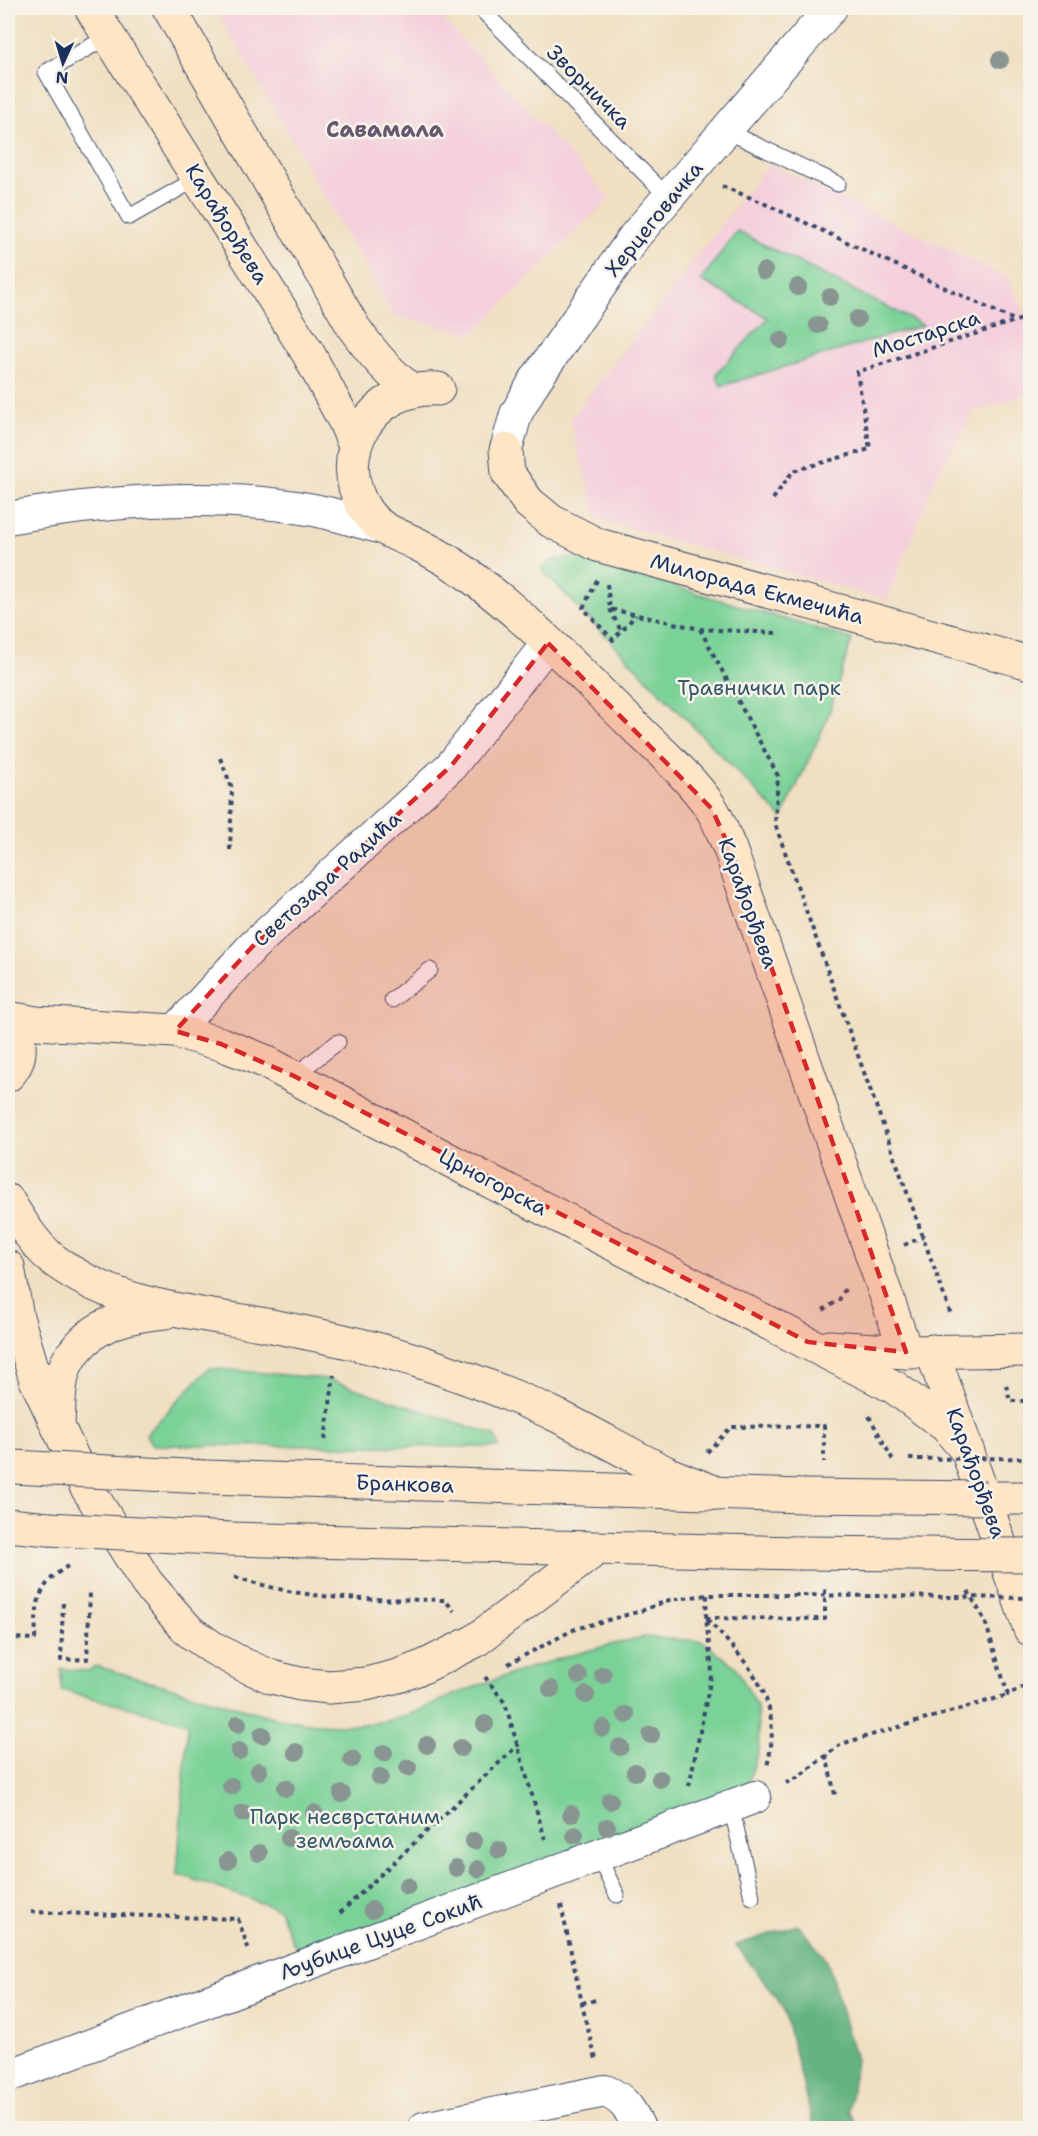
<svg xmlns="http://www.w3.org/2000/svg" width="1038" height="2136" viewBox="0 0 1038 2136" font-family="'Shantell Sans',sans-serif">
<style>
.built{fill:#f4cfdc}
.green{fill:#7ad297;stroke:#4a807a;stroke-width:1.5}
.forest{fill:#63b480;stroke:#3f726f;stroke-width:1.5}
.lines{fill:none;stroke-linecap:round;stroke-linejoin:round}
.lane-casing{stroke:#3b496d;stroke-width:17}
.street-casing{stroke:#3b496d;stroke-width:34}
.secondary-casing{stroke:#3b496d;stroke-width:35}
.path{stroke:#3b496d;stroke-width:4;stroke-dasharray:4.5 4.5;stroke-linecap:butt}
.lane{stroke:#fff;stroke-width:15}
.street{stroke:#fff;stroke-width:32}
.secondary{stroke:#fde5c5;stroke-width:33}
.secondary-bridge-casing{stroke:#3b496d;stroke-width:35;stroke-linecap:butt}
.path-bridge{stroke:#3b496d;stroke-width:4;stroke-dasharray:4.5 4.5;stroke-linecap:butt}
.secondary-bridge{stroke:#fde5c5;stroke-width:33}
.tree{fill:#889592}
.marked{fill:#d62828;fill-opacity:0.2;stroke:#d62828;stroke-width:4.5;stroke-dasharray:12 8;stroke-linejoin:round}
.labels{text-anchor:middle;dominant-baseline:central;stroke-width:5;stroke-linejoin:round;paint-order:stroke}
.street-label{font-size:21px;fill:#1b2f5e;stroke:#f7f3e8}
.park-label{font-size:21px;fill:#33586c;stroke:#f7f3e8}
.neighbourhood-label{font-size:22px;font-weight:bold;fill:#675771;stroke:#f7f3e8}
</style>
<rect width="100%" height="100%" fill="#f7f3e8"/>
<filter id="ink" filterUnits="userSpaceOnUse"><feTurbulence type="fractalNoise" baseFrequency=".0167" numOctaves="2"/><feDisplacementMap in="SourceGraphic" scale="12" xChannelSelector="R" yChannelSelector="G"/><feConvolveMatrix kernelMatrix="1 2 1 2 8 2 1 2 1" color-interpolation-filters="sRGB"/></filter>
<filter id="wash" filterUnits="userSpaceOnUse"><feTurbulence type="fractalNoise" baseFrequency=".008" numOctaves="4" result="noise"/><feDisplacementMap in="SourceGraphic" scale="24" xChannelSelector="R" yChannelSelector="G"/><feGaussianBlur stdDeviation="1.35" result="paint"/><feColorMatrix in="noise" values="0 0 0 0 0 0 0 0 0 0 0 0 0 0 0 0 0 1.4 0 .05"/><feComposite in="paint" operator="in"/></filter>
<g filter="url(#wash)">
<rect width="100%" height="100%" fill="#f0dfc1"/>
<g class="built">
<polygon points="215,8 433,8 610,198 473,334 394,316"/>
<polygon points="769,164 1007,277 1030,322 1030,393 974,412 937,475 887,600 597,519 570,420"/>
</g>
<g class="green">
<polygon points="737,231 923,325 721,386 716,374 768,318 701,280"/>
<polygon points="578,558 852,639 826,722 782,818 541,569 555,559"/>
<polygon points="209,1368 327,1379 495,1435 499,1447 152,1445 146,1434"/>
<path d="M643 1637 702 1641 736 1667 757 1706 759 1748 747 1788 307 1954 293 1943 279 1909 177 1874 188 1723 61 1690V1669L88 1671 96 1666 276 1718C313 1725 353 1729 390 1720 414 1715 436 1702 458 1693 518 1670 581 1651 643 1637Z"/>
</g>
<polygon class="forest" points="798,1925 827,1960 856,2060 849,2111 859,2128 814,2128 783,2007 736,1945"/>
</g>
<g filter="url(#ink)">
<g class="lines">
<g class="lane-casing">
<g id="lane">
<polyline points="480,8 668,197"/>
<polyline points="109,36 46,72 129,217 198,178"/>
<polyline points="727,131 838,184"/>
<polyline points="392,1000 430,970"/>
<polyline points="294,1076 338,1042"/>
<polyline points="731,1806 752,1897"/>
<polyline points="598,1856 617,1895"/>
</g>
</g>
<g class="street-casing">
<g id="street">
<polyline points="506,450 516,414 534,382 634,237 831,8"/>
<path d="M8 518C105 501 209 492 308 509 333 513 358 522 383 528"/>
<polyline points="175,1031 253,946 451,766 548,643"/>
<polyline points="8,2076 755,1797"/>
<path d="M424 2128 605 2091C623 2098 631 2110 639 2128"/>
</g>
</g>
<g class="secondary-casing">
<g id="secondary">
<polyline points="91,8 308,353 345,422 355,446"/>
<path d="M169 8 354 328C371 352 389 374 413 391"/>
<path d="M438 389C372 385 329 455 366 511 381 532 398 534 419 545 437 554 456 565 473 578 528 619 577 670 627 719 655 747 688 774 711 808 719 820 724 836 730 849L906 1352"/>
<polyline points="506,450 508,473 528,502 551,521 598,545 1030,663"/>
<polyline points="8,1018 36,1023 175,1031 221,1044 262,1060 472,1172 894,1387 946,1426 968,1452"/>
<path d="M8 1021C23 1036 23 1059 8 1075"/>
<path d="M8 1201C21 1222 35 1246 55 1261 115 1306 191 1312 261 1324 319 1335 378 1347 433 1366 476 1381 519 1397 560 1417 596 1435 632 1456 669 1474 685 1481 702 1487 719 1494"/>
<polyline points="8,1267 17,1317 36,1380 86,1486 147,1583 172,1612 189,1631 213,1648 242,1664 272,1677 300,1684 329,1687 366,1684 398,1676 425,1666 475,1641 596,1549"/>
<polyline points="830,1347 906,1352 1030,1350"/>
<polyline points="932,1351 1030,1629"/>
<path d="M58 1427C59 1408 58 1380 67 1363 68 1359 72 1355 75 1351 97 1322 130 1315 165 1312"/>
<polyline points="205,1477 803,1496"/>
<polyline points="986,1498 1030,1498"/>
<polyline points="8,1525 49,1529"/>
<polyline points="229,1539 798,1553"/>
</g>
</g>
<g class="path">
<polyline points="722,186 761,202 1016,321 1030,316"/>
<polyline points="773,499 793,471 870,449 857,372 1015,321"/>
<polyline points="597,580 583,608 613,640 636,615"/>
<polyline points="607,584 610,609 700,629 777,633"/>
<polyline points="610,609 621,631"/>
<polyline points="700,629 778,776 775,824 951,1315"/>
<polyline points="220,758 232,788 230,850"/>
<polyline points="904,1245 923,1237"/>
<polyline points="823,1310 839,1300 845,1289"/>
<polyline points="1006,1385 1010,1401 1030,1401"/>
<polyline points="869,1416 894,1462"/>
<polyline points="325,1440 334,1375"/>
<polyline points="707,1452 731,1427 824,1426 824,1462"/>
<path d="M235 1577C259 1584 282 1591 307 1594 352 1601 399 1599 445 1600L454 1611"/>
<polyline points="968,1591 985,1621 1008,1695 1030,1683"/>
<polyline points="63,1603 61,1660 87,1659 90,1593"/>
<polyline points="706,1618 825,1619 825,1587"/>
<path d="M707 1619C749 1665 785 1698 767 1766"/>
<path d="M8 1638 35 1639C37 1604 35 1586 68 1566"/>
<polyline points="508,1664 575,1629 641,1611 669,1600 707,1595 794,1595"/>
<polyline points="485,1677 505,1703 545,1839"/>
<polyline points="826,1755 835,1795"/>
<polyline points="786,1783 797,1778 841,1744 1008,1695"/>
<polyline points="689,1786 712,1672 706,1618 707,1595"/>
<polyline points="561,1905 586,2022 596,2059"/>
<polyline points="31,1912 238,1919 249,1950"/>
<polyline points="340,1913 519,1744"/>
<polyline points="582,2003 596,2000"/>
</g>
<use href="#lane" class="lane"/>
<use href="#street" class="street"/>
<use href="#secondary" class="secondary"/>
<g class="secondary-bridge-casing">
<g id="secondary-bridge">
<polyline points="13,1467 205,1477"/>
<polyline points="803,1496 986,1498"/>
<polyline points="49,1529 229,1539"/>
<polyline points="798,1553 1030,1555"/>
</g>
</g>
<g class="path-bridge">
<polyline points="909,1459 1030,1458"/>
<polyline points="794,1595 1030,1598"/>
</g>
<use href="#secondary-bridge" class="secondary-bridge"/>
</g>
<g class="tree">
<circle cx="1000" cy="60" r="9"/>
<circle cx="764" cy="271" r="9"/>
<circle cx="798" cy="287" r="9"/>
<circle cx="830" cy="297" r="9"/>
<circle cx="857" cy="319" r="9"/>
<circle cx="818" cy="325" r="9"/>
<circle cx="781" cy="340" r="9"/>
<circle cx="603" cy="1675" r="9"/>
<circle cx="579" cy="1676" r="9"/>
<circle cx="551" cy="1689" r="9"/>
<circle cx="586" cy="1695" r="9"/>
<circle cx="626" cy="1715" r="9"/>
<circle cx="238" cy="1724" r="9"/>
<circle cx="485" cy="1724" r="9"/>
<circle cx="603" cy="1728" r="9"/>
<circle cx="262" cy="1735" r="9"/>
<circle cx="651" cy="1735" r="9"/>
<circle cx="427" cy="1745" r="9"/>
<circle cx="620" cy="1747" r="9"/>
<circle cx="461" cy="1748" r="9"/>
<circle cx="239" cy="1751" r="9"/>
<circle cx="296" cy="1752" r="9"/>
<circle cx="384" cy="1753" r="9"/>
<circle cx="352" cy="1759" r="9"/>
<circle cx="408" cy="1768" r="9"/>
<circle cx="259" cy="1771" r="9"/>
<circle cx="635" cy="1772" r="9"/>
<circle cx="380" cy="1777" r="9"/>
<circle cx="660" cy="1779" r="9"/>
<circle cx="231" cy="1786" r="9"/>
<circle cx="286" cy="1788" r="9"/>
<circle cx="342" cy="1794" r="9"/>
<circle cx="610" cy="1801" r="9"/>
<circle cx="243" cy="1813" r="9"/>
<circle cx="314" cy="1813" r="9"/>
<circle cx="571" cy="1814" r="9"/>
<circle cx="607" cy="1827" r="9"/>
<circle cx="575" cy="1835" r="9"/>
<circle cx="289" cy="1838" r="9"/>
<circle cx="474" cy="1841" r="9"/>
<circle cx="499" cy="1850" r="9"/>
<circle cx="259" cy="1853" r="9"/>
<circle cx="228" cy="1861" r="9"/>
<circle cx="456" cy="1868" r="9"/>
<circle cx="478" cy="1869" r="9"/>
<circle cx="407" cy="1886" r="9"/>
<circle cx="372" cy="1910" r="9"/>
</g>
</g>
<path class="marked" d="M548 643 712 809 730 849 906 1352 808 1342 294 1076 221 1044 175 1031 253 946 451 766Z"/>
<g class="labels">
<g class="street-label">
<text transform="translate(589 87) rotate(45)">Зворничка</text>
<text transform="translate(654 219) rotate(-51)">Херцеговачка</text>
<text transform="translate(227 224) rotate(58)">Карађорђева</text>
<text transform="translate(926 334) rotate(-18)">Мостарска</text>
<text transform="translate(757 589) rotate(15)">Милорада Екмечића</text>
<text transform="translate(327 879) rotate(-42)">Светозара Радића</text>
<text transform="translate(748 903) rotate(70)">Карађорђева</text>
<text transform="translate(493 1182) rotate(28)">Црногорска</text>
<text transform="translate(976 1473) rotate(70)">Карађорђева</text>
<text transform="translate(405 1484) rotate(2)">Бранкова</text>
<text transform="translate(381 1937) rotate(-20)">Љубице Цуце Сокић</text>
</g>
<g class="park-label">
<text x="759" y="688">Травнички парк</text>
<text x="345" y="1817">Парк несврстаним<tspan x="345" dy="24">земљама</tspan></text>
</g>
<g class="neighbourhood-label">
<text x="385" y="129">Савамала</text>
</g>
</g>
<rect width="1038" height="2136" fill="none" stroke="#f7f3e8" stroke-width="30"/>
<g transform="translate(63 63) rotate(184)" stroke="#f7f3e8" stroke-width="4.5" paint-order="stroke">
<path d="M0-4.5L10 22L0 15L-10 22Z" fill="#1b2f5e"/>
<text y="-9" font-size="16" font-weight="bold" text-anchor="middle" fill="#1b2f5e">N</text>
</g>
</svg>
